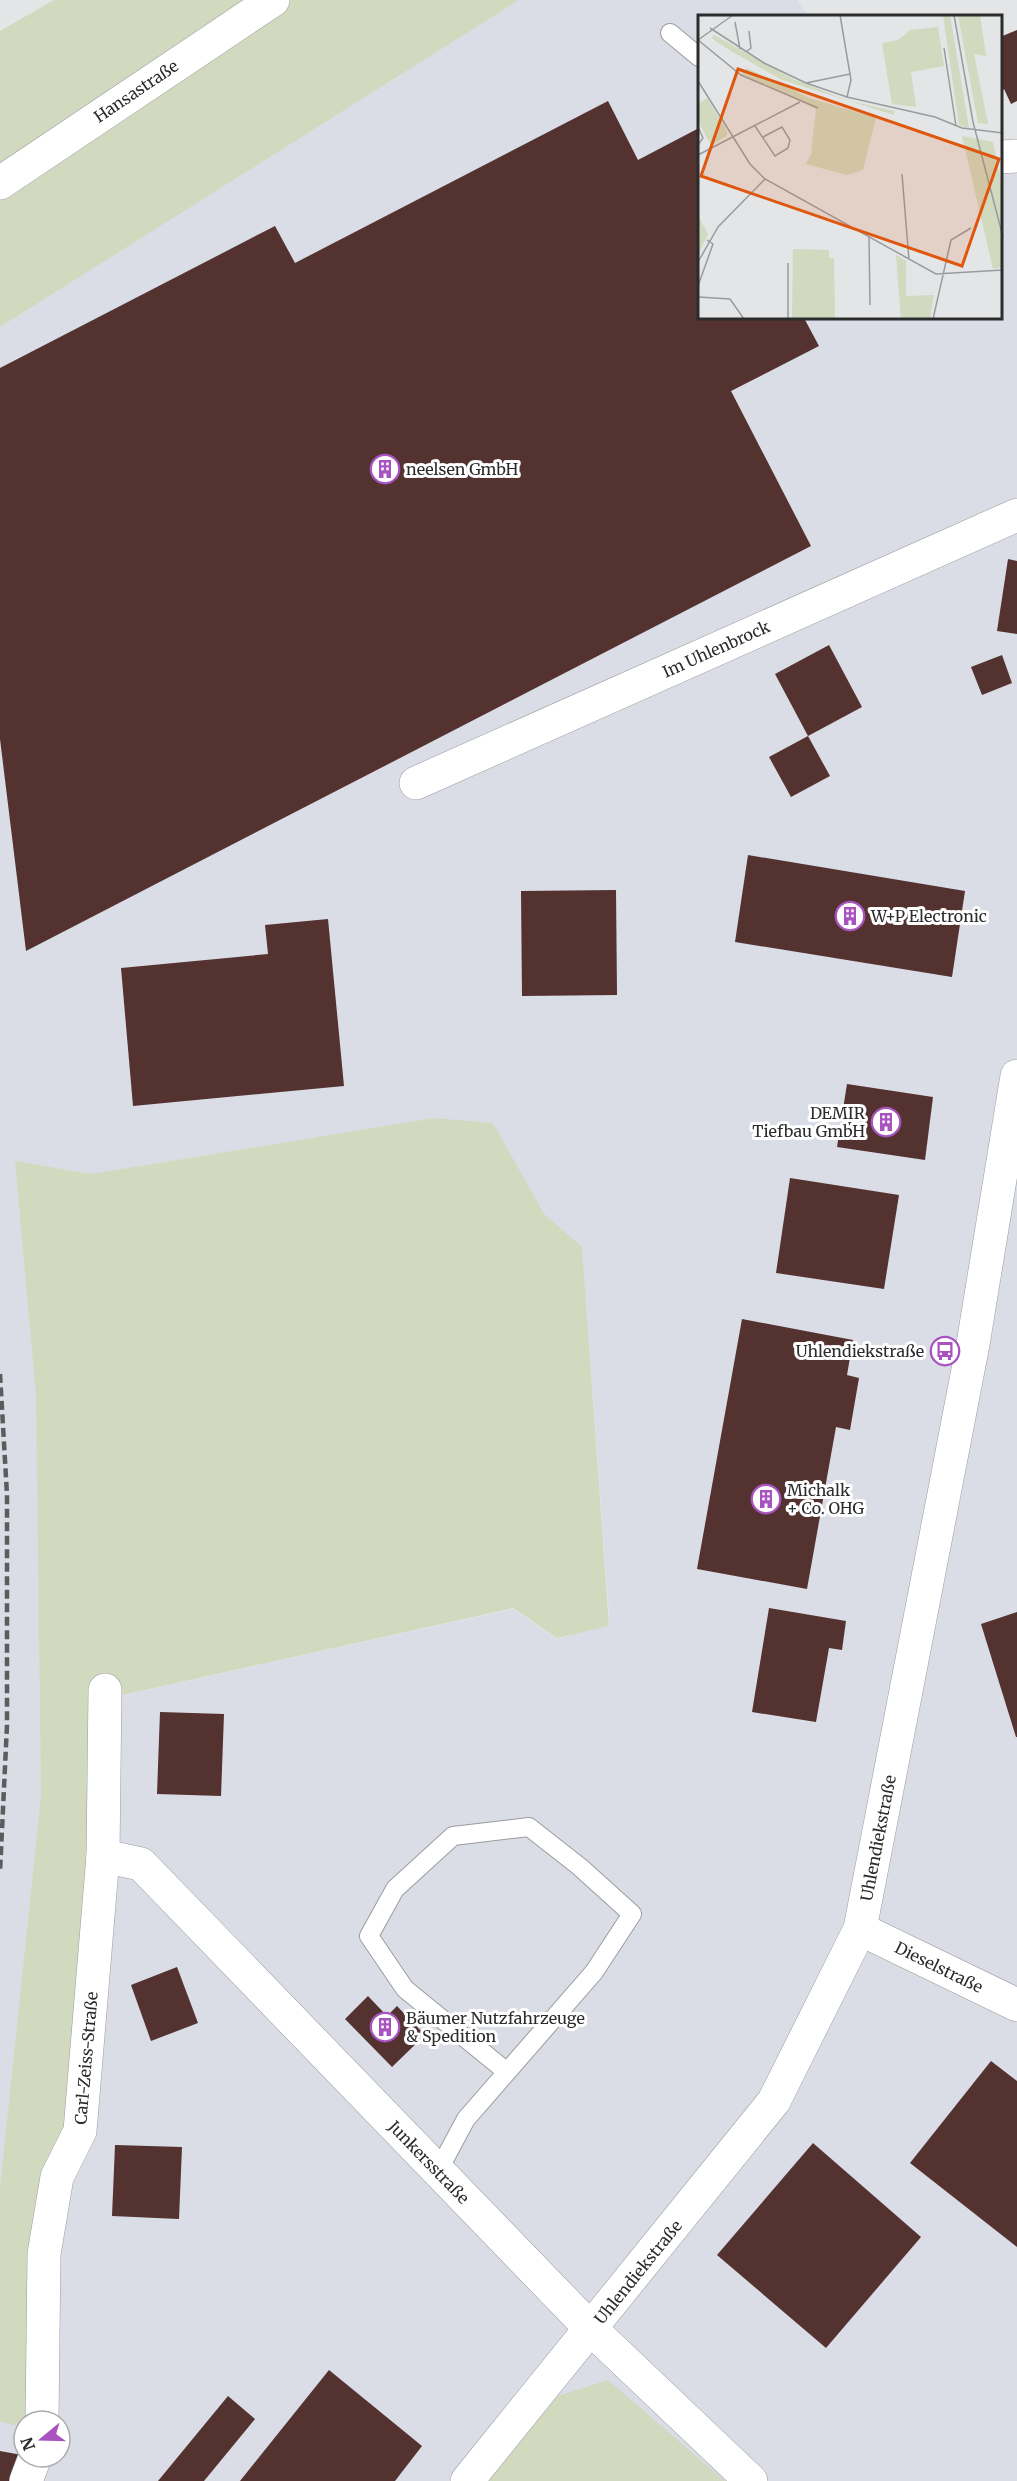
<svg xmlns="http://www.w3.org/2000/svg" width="1017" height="2481" viewBox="0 0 1017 2481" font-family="Merriweather,serif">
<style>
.built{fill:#dadce6}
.green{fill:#d1d9be}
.building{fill:#533230}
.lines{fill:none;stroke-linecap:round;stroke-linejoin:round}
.service-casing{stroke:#9c9c9f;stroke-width:20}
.minor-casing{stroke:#9c9c9f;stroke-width:34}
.secondary-casing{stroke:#9c9c9f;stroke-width:34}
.service{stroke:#fff;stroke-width:18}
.minor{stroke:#fff;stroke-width:33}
.secondary{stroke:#fff;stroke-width:33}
.rail{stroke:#5c5c5d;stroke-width:4.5;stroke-dasharray:9 4.5;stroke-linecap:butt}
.labels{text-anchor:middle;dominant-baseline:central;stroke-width:6;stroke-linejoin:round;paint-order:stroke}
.street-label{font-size:16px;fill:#2c2c2d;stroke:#fff}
.poi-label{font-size:16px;fill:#2c2c2d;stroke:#fff;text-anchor:start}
.inset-road{fill:none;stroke:#9a9b9d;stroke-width:1.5}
.view{fill:#df570e;fill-opacity:0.15;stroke:#df570e;stroke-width:3}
.inset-edge{fill:none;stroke:#2c2c2d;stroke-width:3}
</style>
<rect width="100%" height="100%" fill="#e4e5e7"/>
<polygon class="built" points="519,0 797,0 808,16 699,16 699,318 1000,318 1001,172 1017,171 1017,2481 0,2481 0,2421 24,2428 24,2457 60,2457 60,2421 32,2421 111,1698 513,1609 557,1639 610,1625 582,1247 544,1215 493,1123 434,1118 91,1174 15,1161 36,1396 41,1796 0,2187 0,327"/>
<g class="green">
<polygon points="54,0 519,0 0,327 0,31"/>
<polygon points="434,1118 493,1123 544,1214 582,1247 609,1626 557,1638 513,1608 109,1698 106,1825 32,2421 24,2421 24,2428 0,2421 0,2187 41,1796 36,1396 15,1161 91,1174"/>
<polygon points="608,2380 725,2481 487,2481 558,2396"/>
</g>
<g class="building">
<polygon points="1017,30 1017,101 1011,104 1004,89 1000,91 1000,37"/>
<polygon points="608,101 638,160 699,128 699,318 804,318 819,346 731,391 811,546 26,951 0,739 0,368 275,226 295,263"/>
<polygon points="1008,559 1017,561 1017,634 997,631"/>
<polygon points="829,645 862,707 808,736 775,674"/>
<polygon points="1002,655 1012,683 982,695 971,667"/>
<polygon points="808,736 830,776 791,797 769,757"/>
<polygon points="748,855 965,891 952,977 735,942"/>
<polygon points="616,890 617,995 522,996 521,891"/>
<polygon points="328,919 344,1086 133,1106 121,968 268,954 265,925"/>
<polygon points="847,1084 933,1097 925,1160 837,1147"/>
<polygon points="790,1178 899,1195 884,1289 776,1273"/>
<polygon points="742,1319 853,1340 847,1375 859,1378 850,1430 836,1427 807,1589 697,1569"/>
<polygon points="769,1608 846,1621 842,1650 829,1648 816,1722 752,1712"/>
<polygon points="1017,1612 1017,1737 1016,1737 981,1624"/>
<polygon points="160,1712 224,1714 221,1796 157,1794"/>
<polygon points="177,1967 198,2023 151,2041 131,1985"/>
<polygon points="368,1996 387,2016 397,2006 425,2035 392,2067 345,2019"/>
<polygon points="991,2061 1017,2081 1017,2247 910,2163"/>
<polygon points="813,2143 921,2237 826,2348 717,2255"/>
<polygon points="115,2145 182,2147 179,2219 112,2216"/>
<polygon points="329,2370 422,2446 395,2481 240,2481"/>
<polygon points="228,2396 255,2419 204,2481 158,2481"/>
<polygon points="0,2451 22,2455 17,2481 0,2481"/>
</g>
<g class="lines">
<g class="service-casing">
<g id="service">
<polyline points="670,33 699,57"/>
<polyline points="438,2171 466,2119 594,1972 632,1914 580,1867 529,1827 453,1836 395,1889 369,1936 405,1989 507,2072"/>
</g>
</g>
<g class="minor-casing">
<g id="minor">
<polyline points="1000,157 1017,156"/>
<polyline points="416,783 1017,515"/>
<polyline points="103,1856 141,1864 591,2329 751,2481"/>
<polyline points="860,1929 1017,2005"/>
<polyline points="42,2421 44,2254 57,2177 80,2131 103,1856 105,1690"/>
<polyline points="26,2481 35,2457"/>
<polyline points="467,2481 774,2101 860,1929 973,1344 1017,1076"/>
</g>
</g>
<g class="secondary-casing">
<polyline id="secondary" points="0,183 273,0"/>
</g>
<use href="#service" class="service"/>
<use href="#minor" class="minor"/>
<use href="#secondary" class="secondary"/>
<polyline class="rail" points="0,1374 7,1495 7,1725 0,1872"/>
</g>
<defs>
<g id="building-ring" transform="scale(1.5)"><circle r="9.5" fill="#fff" stroke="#a953c1" stroke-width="1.5"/><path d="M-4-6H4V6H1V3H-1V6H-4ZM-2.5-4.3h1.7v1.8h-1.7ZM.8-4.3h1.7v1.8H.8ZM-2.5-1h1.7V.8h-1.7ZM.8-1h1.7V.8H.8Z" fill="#a953c1"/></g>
<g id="bus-ring" transform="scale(1.5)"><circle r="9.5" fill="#fff" stroke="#a953c1" stroke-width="1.5"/><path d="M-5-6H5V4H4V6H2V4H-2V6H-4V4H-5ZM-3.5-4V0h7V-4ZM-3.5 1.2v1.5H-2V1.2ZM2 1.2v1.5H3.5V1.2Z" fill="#a953c1"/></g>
</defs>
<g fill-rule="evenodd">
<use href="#building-ring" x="385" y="469"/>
<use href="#building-ring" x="850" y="916"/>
<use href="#building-ring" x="886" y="1122"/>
<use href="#bus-ring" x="945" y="1351"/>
<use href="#building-ring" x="766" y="1499"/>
<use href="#building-ring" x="385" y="2027"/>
</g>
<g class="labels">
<g class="street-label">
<text transform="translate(136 91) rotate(-34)">Hansastraße</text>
<text transform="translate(716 649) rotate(-24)">Im Uhlenbrock</text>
<text transform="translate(878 1838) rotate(-79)">Uhlendiekstraße</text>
<text transform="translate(939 1967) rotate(26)">Dieselstraße</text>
<text transform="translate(86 2058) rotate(-85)">Carl-Zeiss-Straße</text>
<text transform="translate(429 2162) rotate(46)">Junkersstraße</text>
<text transform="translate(638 2272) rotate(-51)">Uhlendiekstraße</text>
</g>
<g class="poi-label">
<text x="406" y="469">neelsen GmbH</text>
<text x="871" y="916">W+P Electronic</text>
<text x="865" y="1113" text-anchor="end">DEMIR<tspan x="865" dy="18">Tiefbau GmbH</tspan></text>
<text x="924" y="1351" text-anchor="end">Uhlendiekstraße</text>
<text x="787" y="1490">Michalk<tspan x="787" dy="18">+ Co. OHG</tspan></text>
<text x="406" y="2018">Bäumer Nutzfahrzeuge<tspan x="406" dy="18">&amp; Spedition</tspan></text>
</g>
</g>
<g transform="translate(698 15)">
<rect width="304" height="304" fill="#e4e5e7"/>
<path d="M245 0H252L271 113 261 110ZM260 0H282L288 41 276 39 290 109 280 108ZM240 12 246 51 213 57 218 92 194 89 184 28 200 25 212 15ZM16 20 95 64 148 85 196 96V100L84 65 33 36 13 23ZM49 53 111 83 178 103 165 155 149 160 108 149 113 139 118 94 44 59ZM9 83 29 116V121L13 130 0 106V89ZM264 121 295 127 304 169V252L295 254ZM0 201 10 219 0 240ZM95 234 131 235V243H136L137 304H94ZM198 240 208 246V281L236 280 232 304H203Z" fill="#d1d9be"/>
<path class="inset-road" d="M142 0 153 65 149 82M256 0 275 107 305 222M37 7 42 34M12 13 66 48 108 68 149 82 237 102 264 113 305 118M0 25 43 60 120 93M0 25 35 0M246 33 258 111M48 37 53 33 51 16M0 66 52 149 67 164 238 259 305 255M108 68 152 59M57 111 77 141 90 133 92 125 84 112 65 122M0 112 5 123 0 130M0 140 102 87M204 159 211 245M171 222 172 290M0 247 20 212 67 164M0 271 15 229 9 225M0 282 32 284 46 304M90 304V248M235 304 253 225 273 213"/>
<path class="view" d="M40 54 301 144 264 251 3 161Z"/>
<rect width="304" height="304" class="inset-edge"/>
</g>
<g transform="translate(42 2439) rotate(251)"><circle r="28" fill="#ffffff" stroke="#ababab" stroke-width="1.5"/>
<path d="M0-4.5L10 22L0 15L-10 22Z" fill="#a953c1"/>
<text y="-9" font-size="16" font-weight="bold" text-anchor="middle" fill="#2c2c2d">N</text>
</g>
</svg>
